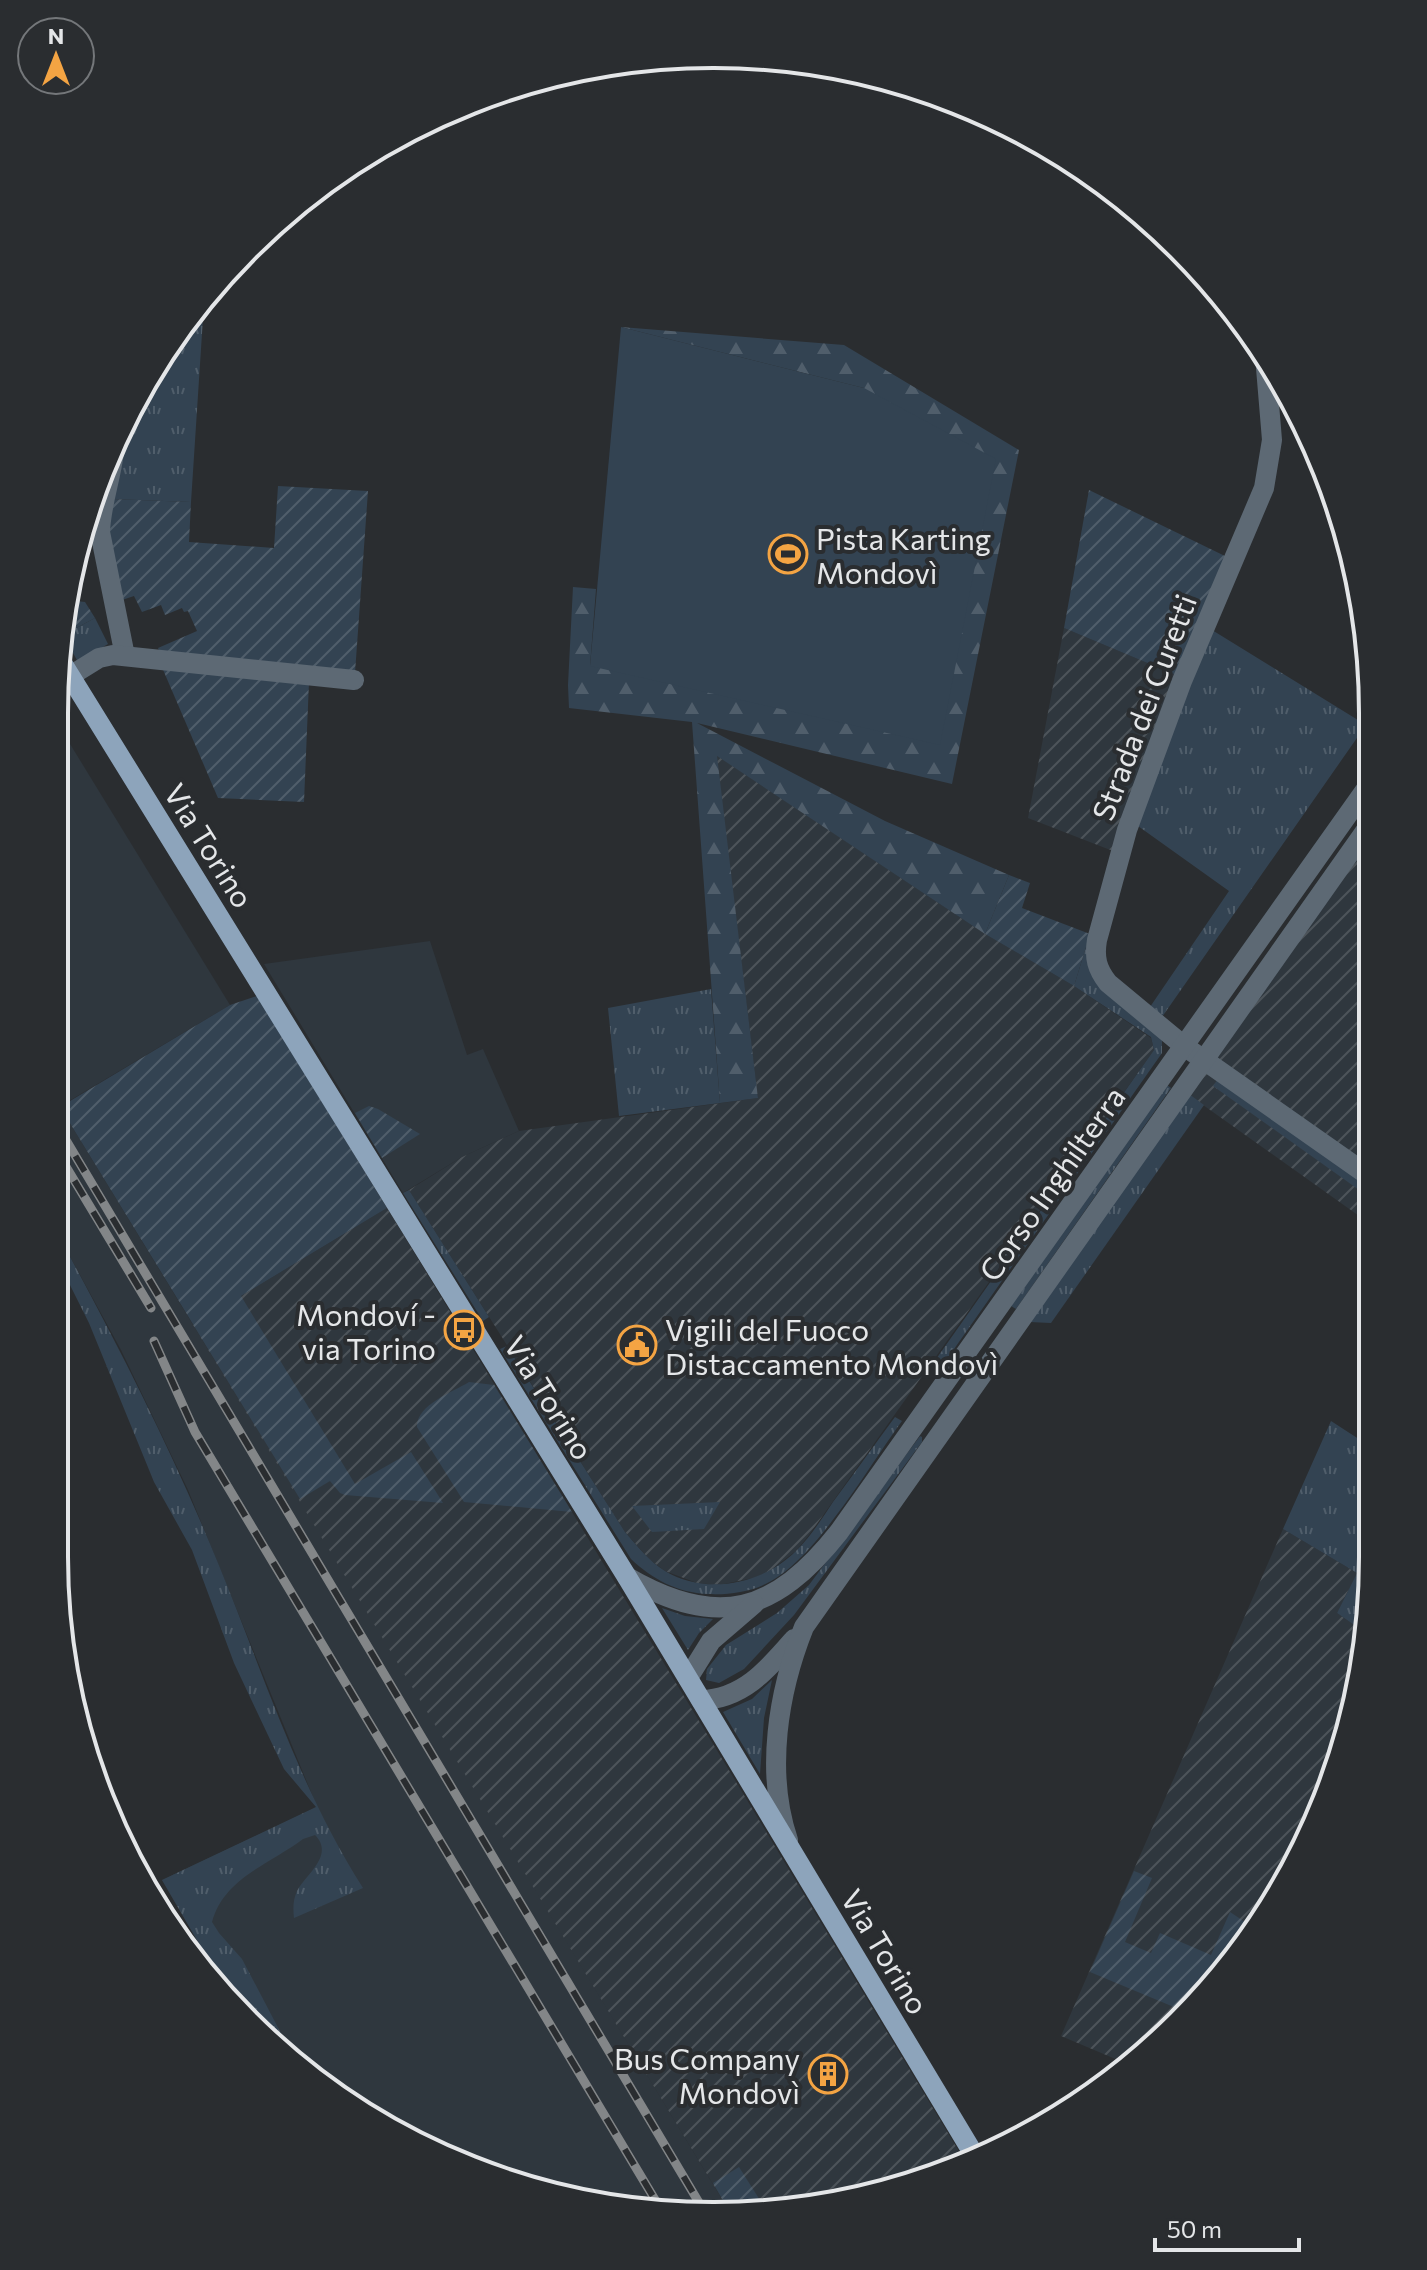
<svg xmlns="http://www.w3.org/2000/svg" width="1427" height="2270" viewBox="0 0 1427 2270" font-family="Commissioner,sans-serif">
<style>
.built{fill:#2f373e}
.industrial{fill:url(#industrial-furrows)}
.grass{fill:url(#grass-tufts)}
.forest{fill:url(#forest-firs)}
.garden{fill:url(#garden-furrows)}
.pitch{fill:#334352}
.lines{fill:none;stroke-linecap:round;stroke-linejoin:round}
.minor{stroke:#5d6974;stroke-width:20}
.major{stroke:#8da4bb;stroke-width:20}
.rail-casing{stroke:#838688;stroke-width:9}
.rail{stroke:#2a2d30;stroke-width:6;stroke-dasharray:18;stroke-linecap:butt}
.labels{text-anchor:middle;dominant-baseline:central;stroke-width:8;stroke-linejoin:round;paint-order:stroke}
.poi-label{font-size:30px;fill:#e4e6e8;stroke:#2a2d30;text-anchor:start}
.street-label{font-size:30px;fill:#e4e6e8;stroke:#2a2d30}
.rim{fill:none;stroke:#e4e6e8;stroke-width:4}
</style>
<defs>
<pattern id="industrial-furrows" width="10" height="10" patternUnits="userSpaceOnUse" patternTransform="scale(2)"><rect width="10" height="10" fill="#2f373e"/><path d="M-1 1l2-2M0 10L10 0M9 11l2-2" fill="none" stroke="#4d545a"/></pattern>
<pattern id="grass-tufts" width="24" height="20" patternUnits="userSpaceOnUse" patternTransform="scale(2)"><rect width="24" height="20" fill="#334352"/><path d="M3 7l-1-3M5 7V3M7 7l1-3M15 17l-1-3M17 17v-4M19 17l1-3" fill="none" stroke="#505e6b"/></pattern>
<pattern id="forest-firs" width="22" height="20" patternUnits="userSpaceOnUse" patternTransform="scale(2)"><rect width="22" height="20" fill="#334352"/><path d="M5 1l3.5 6h-7zM16 11l3.5 6h-7z" fill="#505e6b"/></pattern>
<pattern id="garden-furrows" width="10" height="10" patternUnits="userSpaceOnUse" patternTransform="scale(2)"><rect width="10" height="10" fill="#334352"/><path d="M-1 1l2-2M0 10L10 0M9 11l2-2" fill="none" stroke="#505e6b"/></pattern>
</defs>
<rect width="100%" height="100%" fill="#2a2d30"/>
<g class="built">
<polygon points="59,726 230,1005 69,1101 57,1080"/>
<polygon points="430,941 467,1055 483,1049 519,1131 462,1157 403,1193 264,964"/>
<polygon points="57,1102 319,1531 728,2209 671,2215 501,2181 312,2079 222,1983 162,1880 317,1807 188,1490 121,1350 56,1231"/>
</g>
<g class="industrial">
<polygon points="1064,628 1176,675 1113,851 1028,818"/>
<polygon points="716,755 985,934 1074,986 1151,1038 1154,1050 809,1535 796,1551 768,1572 753,1578 719,1585 697,1583 665,1571 649,1559 625,1532 409,1190 462,1157 519,1131 758,1098"/>
<polygon points="1371,840 1369,1223 1189,1095"/>
<polygon points="387,1208 724,1762 963,2158 885,2193 728,2209 193,1325"/>
<polygon points="1283,1529 1357,1573 1337,1613 1367,1634 1323,1808 1236,1958 1125,2063 1061,2036"/>
</g>
<g class="grass">
<polygon points="187,318 203,318 191,502 112,499 120,459 121,431"/>
<polygon points="95,618 108,644 78,662 63,635"/>
<polygon points="1212,630 1366,725 1162,1017 1150,1007 1229,891 1138,826 1190,684"/>
<polygon points="1090,934 1089,950 1162,1040 1162,1053 947,1359 941,1363 934,1362 1154,1050 1151,1037 1074,986"/>
<polygon points="711,989 720,1103 619,1116 608,1008"/>
<polygon points="1218,1079 1369,1186 1369,1197 1213,1086"/>
<polygon points="1167,1085 1171,1088 1016,1309 1011,1306"/>
<polygon points="1189,1094 1204,1105 1051,1323 1030,1322"/>
<polygon points="409,1190 489,1317 483,1321 403,1193"/>
<path d="M56 1231C115 1339 171 1448 218 1563 263 1672 299 1788 363 1888L294 1918C293 1908 293 1900 297 1891 306 1874 335 1855 315 1835L303 1839C270 1864 224 1878 212 1922L219 1933 242 1959 295 2060 329 2089 312 2079 222 1983 162 1880 316 1807 284 1769 234 1663 192 1550 154 1482 89 1323 56 1257Z"/>
<path d="M507 1346 625 1532C637 1546 649 1561 665 1571 706 1596 763 1584 796 1551 810 1537 822 1519 833 1502 854 1474 874 1445 895 1417L902 1421C870 1465 822 1547 779 1576 758 1591 733 1595 708 1594 678 1593 652 1579 631 1559L500 1349Z"/>
<polygon points="1331,1421 1368,1445 1367,1634 1337,1613 1357,1573 1283,1529"/>
<polygon points="920,1436 922,1437 922,1442 794,1615 744,1669 719,1683 706,1680 707,1669 726,1645 777,1613 809,1585"/>
<polygon points="720,1502 704,1529 652,1532 632,1506"/>
<polygon points="662,1608 685,1616 713,1619 699,1633 688,1650"/>
<polygon points="772,1680 764,1718 760,1774 723,1712 752,1699"/>
</g>
<polygon class="forest" points="621,327 844,345 1019,450 952,784 697,723 885,821 1009,875 985,934 717,756 758,1098 720,1103 692,722 569,708 568,685 573,587 596,589 590,666 864,388"/>
<g class="garden">
<polygon points="278,486 368,491 355,673 160,653 158,648 197,631 188,611 184,612 182,608 165,615 161,605 142,612 134,596 119,601 106,543 112,499 191,502 189,542 274,548"/>
<polygon points="1089,490 1227,557 1176,675 1064,628"/>
<polygon points="67,600 85,602 95,618 63,635 60,628"/>
<polygon points="161,665 309,682 304,802 218,798"/>
<polygon points="1009,875 1030,883 1022,908 1090,934 1074,986 985,934"/>
<polygon points="257,996 387,1208 241,1296 355,1484 411,1452 443,1503 345,1495 340,1493 330,1481 300,1499 60,1107 230,1005"/>
<polygon points="369,1106 378,1109 420,1134 382,1158 355,1113"/>
<path d="M469 1382 494 1385 572 1512 464 1502 417 1427C416 1405 453 1392 469 1382Z"/>
<polygon points="1134,1871 1152,1878 1125,1942 1151,1953 1160,1933 1211,1955 1230,1912 1254,1928 1236,1958 1181,2010 1090,1972"/>
<polygon points="739,2167 763,2205 728,2209 713,2183"/>
</g>
<polygon class="pitch" points="621,327 864,388 996,459 940,745 590,666"/>
<g class="lines">
<g class="minor">
<path d="M1265 356 1272 440 1264 488 1182 681 1127 830 1097 940C1094 958 1097 969 1108 983L1184 1046 1369 1176"/>
<path d="M115 443C113 473 101 502 100 532L125 656"/>
<polyline points="70,676 99,658 113,655 354,680"/>
<path d="M627 1577C718 1630 775 1613 839 1532L1371 782"/>
<polyline points="688,1678 711,1641 754,1604"/>
<path d="M701 1700C743 1699 768 1669 794 1639"/>
<path d="M788 1840C765 1772 778 1692 804 1627L1371 823"/>
</g>
<polyline class="major" points="59,658 627,1577 973,2153"/>
<g class="rail-casing">
<g id="rail">
<polyline points="57,1125 704,2211"/>
<polyline points="56,1150 151,1308"/>
<polyline points="154,1341 195,1432 663,2213"/>
</g>
</g>
<use href="#rail" class="rail"/>
</g>
<defs>
<g id="stadium-ring" transform="scale(2)"><circle r="9.5" fill="#2a2d30" stroke="#f4a443" stroke-width="1.5"/><path d="M0-5a6.5 5 0 1 0 0 10a6.5 5 0 1 0 0-10ZM-3.5-1.8h7v3.6h-7Z" fill="#f4a443"/></g>
<g id="bus-ring" transform="scale(2)"><circle r="9.5" fill="#2a2d30" stroke="#f4a443" stroke-width="1.5"/><path d="M-5-6H5V4H4V6H2V4H-2V6H-4V4H-5ZM-3.5-4V0h7V-4ZM-3.5 1.2v1.5H-2V1.2ZM2 1.2v1.5H3.5V1.2Z" fill="#f4a443"/></g>
<g id="civic-ring" transform="scale(2)"><circle r="9.5" fill="#2a2d30" stroke="#f4a443" stroke-width="1.5"/><path d="M-.6-6.5H3V-4.5H.6V-3L4-1V1h2V6H-6V1h2V-1L-.6-3ZM-1.2 2.5V6h2.4V2.5Z" fill="#f4a443"/></g>
<g id="building-ring" transform="scale(2)"><circle r="9.5" fill="#2a2d30" stroke="#f4a443" stroke-width="1.5"/><path d="M-4-6H4V6H1V3H-1V6H-4ZM-2.5-4.3h1.7v1.8h-1.7ZM.8-4.3h1.7v1.8H.8ZM-2.5-1h1.7V.8h-1.7ZM.8-1h1.7V.8H.8Z" fill="#f4a443"/></g>
</defs>
<g fill-rule="evenodd">
<use href="#stadium-ring" x="788" y="554"/>
<use href="#bus-ring" x="464" y="1330"/>
<use href="#civic-ring" x="637" y="1345"/>
<use href="#building-ring" x="828" y="2074"/>
</g>
<g class="labels">
<g class="poi-label">
<text x="816" y="537">Pista Karting<tspan x="816" dy="34">Mondovì</tspan></text>
<text x="436" y="1313" text-anchor="end">Mondoví -<tspan x="436" dy="34">via Torino</tspan></text>
<text x="665" y="1328">Vigili del Fuoco<tspan x="665" dy="34">Distaccamento Mondovì</tspan></text>
<text x="800" y="2057" text-anchor="end">Bus Company<tspan x="800" dy="34">Mondovì</tspan></text>
</g>
<g class="street-label">
<text transform="translate(1143 707) rotate(-69)">Strada dei Curetti</text>
<text transform="translate(210 845) rotate(58)">Via Torino</text>
<text transform="translate(1051 1183) rotate(-55)">Corso Inghilterra</text>
<text transform="translate(550 1397) rotate(58)">Via Torino</text>
<text transform="translate(886 1951) rotate(59)">Via Torino</text>
</g>
</g>
<path d="M0 0H1427V2270H0ZM713 68H714A645 645 0 0 1 1359 713V1557A645 645 0 0 1 714 2202H713A645 645 0 0 1 68 1557V713A645 645 0 0 1 713 68Z" fill="#2a2d30" fill-rule="evenodd"/>
<path class="rim" d="M713 68H714A645 645 0 0 1 1359 713V1557A645 645 0 0 1 714 2202H713A645 645 0 0 1 68 1557V713A645 645 0 0 1 713 68Z"/>
<g transform="translate(56 56)"><circle r="38" fill="#2a2d30" stroke="#74777a" stroke-width="2"/>
<path d="M0-6L14 30L0 20L-14 30Z" fill="#f4a443"/>
<text y="-12" font-size="22" font-weight="bold" text-anchor="middle" fill="#e4e6e8">N</text>
</g>
<path d="M1155 2238v12h144v-12" fill="none" stroke="#e4e6e8" stroke-width="4"/>
<text x="1167" y="2238" font-size="24" fill="#e4e6e8" stroke="#2a2d30" stroke-width="6" paint-order="stroke">50 m</text>
</svg>
